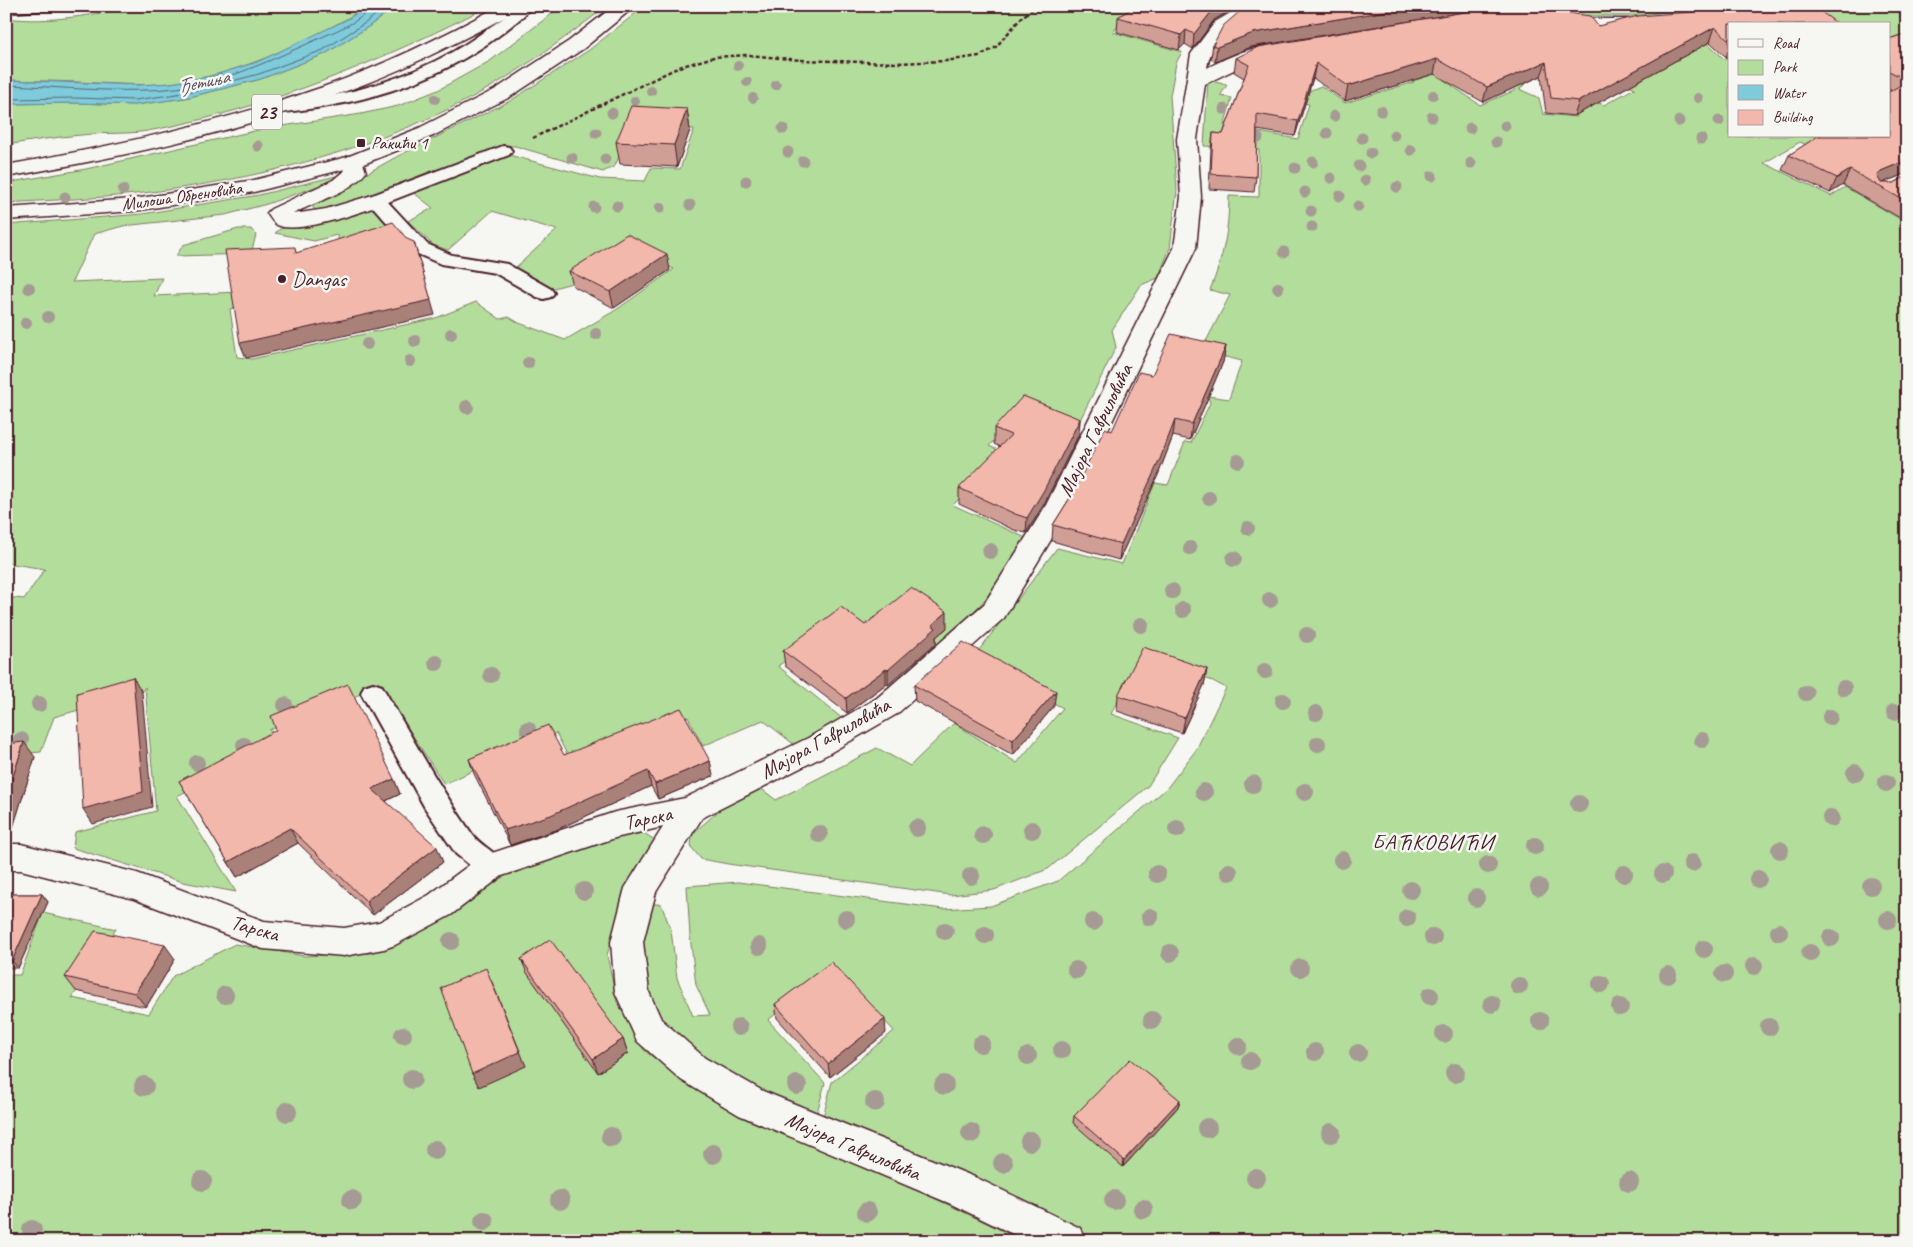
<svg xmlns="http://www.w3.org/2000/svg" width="1913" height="1247" viewBox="0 0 1913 1247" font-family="Caveat,sans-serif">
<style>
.green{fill:#b3dd9b;stroke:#7e7e63}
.water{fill:#7dcbdb;stroke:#698695}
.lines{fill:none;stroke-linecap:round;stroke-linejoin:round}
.shore{stroke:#5e6471;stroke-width:1}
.lane-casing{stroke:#4a1f2b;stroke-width:4}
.street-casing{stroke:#4a1f2b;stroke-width:3}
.secondary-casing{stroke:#4a1f2b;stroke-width:3}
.primary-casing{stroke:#4a1f2b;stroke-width:3}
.path{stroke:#4a1f2b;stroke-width:2.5;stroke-dasharray:4 2.5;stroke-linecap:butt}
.lane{fill:#f6f6f2;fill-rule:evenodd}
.street{fill:#f6f6f2;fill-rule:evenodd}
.secondary{fill:#f6f6f2;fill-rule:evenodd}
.primary{fill:#f6f6f2;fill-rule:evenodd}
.tree{fill:#a69a94}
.wall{fill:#d09e94;stroke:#4a1f2b}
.shaded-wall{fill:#a98178;stroke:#4a1f2b}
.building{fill:#f2b8ac;stroke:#4a1f2b}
.poi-dot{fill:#4a1f2b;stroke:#f6f6f2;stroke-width:2}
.labels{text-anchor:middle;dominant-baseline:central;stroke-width:5;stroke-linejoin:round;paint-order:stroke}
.far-poi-label{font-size:18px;fill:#4a1f2b;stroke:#f6f6f2;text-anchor:start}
.far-street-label{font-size:18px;fill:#4a1f2b;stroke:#f6f6f2}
.far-water-label{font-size:19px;font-style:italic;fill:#595360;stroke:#f6f6f2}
.shield{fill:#f6f6f2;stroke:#7e6067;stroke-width:1}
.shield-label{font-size:20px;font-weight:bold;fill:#4a1f2b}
.poi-label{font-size:21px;fill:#4a1f2b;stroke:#f6f6f2;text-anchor:start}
.street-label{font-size:21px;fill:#4a1f2b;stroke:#f6f6f2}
.neighbourhood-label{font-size:22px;letter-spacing:1px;fill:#4a1f2b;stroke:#f6f6f2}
</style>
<rect width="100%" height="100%" fill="#f6f6f2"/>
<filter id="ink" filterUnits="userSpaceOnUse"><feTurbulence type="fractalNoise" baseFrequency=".02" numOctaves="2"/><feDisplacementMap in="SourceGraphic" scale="10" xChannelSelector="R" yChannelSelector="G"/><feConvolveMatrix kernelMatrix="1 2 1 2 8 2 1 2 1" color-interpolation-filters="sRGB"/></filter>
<g filter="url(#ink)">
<g class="green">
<path d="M138 6H368C311 41 237 76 170 83 146 86 122 84 98 83 67 81 37 81 6 80V18C51 24 94 14 138 6Z"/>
<path d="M396 6H489C383 60 270 108 153 130 129 135 105 132 81 135 56 137 31 141 6 145V104L76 103 135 105 185 98 222 89 261 79 325 54 368 27Z"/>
<path d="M562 6H607C569 35 530 64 489 88 381 149 258 180 135 194 92 199 49 200 6 203V183L86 169 263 129 361 114 398 106 438 90 490 61Z"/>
<polygon points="645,6 1176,6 1132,11 1113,32 1182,52 1176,63 1170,96 1177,190 1170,248 1158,278 1141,285 1112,330 1116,347 1075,430 1021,409 989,446 1019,459 989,468 953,505 1026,538 987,597 968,618 914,664 845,617 778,666 844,720 796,746 763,720 703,746 688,717 626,741 573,766 556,733 444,784 381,686 269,730 283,742 177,796 236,892 183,882 73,848 75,832 156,811 145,687 142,692 54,717 41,752 6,755 6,597 24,599 45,569 6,563 6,225 142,214 259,195 336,176 339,177 335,180 267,204 225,215 123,226 94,234 72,282 162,278 154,296 259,291 260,302 230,309 237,357 252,359 436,318 476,302 500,319 509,317 519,323 565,340 616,310 674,269 628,246 572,283 550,289 515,268 557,230 492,211 448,250 433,245 408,221 433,208 414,193 501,156 509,155 600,179 645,181 651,168 680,169 694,129 632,126 615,166 603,172 515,146 505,146 444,168 431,171 372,195 326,210 315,210 312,206 315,202 398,156 510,101 589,50"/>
<polygon points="1438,6 1688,6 1692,9 1632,16 1564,16 1417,22 1400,11"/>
<polygon points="1790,6 1907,6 1907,43 1889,112 1889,24 1730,24"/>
<path d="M1708 43 1724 59H1729V136H1837L1858 169 1800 142 1764 163 1831 196 1845 187 1907 223V1241H1101L823 1117 832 1082 894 1031 836 969 768 1020 825 1083 816 1116C756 1090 683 1062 648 1002 644 996 640 940 641 930 641 922 645 913 647 904H661L671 930 677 978 693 1016 710 1015 696 985 690 936 687 886 738 882 943 909 991 906 1058 881 1167 788 1196 750 1226 688 1213 681 1139 657 1111 714 1178 738 1148 786 1048 869 994 890 951 895 728 864 701 859 691 847 692 834 721 809 759 787 776 800 877 748 910 766 954 723 1017 763 1063 708 973 658 1057 548 1122 564 1155 483 1168 485 1185 442 1191 443 1210 403 1208 396 1229 399 1242 361 1201 351 1230 295 1210 290C1223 258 1229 231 1229 196L1259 197V150L1204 146 1208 80 1227 85 1220 96 1232 98 1224 126 1298 139 1309 104 1287 100 1321 86 1345 103 1414 82 1376 53 1449 77 1444 80 1480 105 1516 90 1488 72 1564 55 1519 89 1539 98 1543 114 1577 117 1575 103 1587 98 1604 105 1635 88 1614 78 1683 46Z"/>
<polygon points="370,207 375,208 413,252 341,246 337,235 314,241 275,233 280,229 316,222"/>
<polygon points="238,229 251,229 256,235 251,254 176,256 183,245"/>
<polygon points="644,833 656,841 623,904 607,955 617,1002 644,1050 693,1088 874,1169 1024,1241 6,1241 6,975 20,975 43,913 116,929 72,998 149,1014 173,976 235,944 304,956 371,953 411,935 502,876 533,863 612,837"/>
</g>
<polygon class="water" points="368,6 396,6 368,27 325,54 261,79 222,89 185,98 135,105 76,103 6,104 6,80 138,85 171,83 212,76 257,62 346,20"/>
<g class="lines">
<g class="shore">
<path d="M6 85C71 87 152 98 214 81 251 70 285 54 320 38 334 31 365 21 370 6"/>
<polyline points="6,99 76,98 135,100 184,93 221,84 259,74 323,50 365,23 387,6"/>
</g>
<g class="lane-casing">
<g id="lane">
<path d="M516 6H532C523 18 512 25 501 34 438 82 361 105 284 112L278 111 276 107 278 103C297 99 316 99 335 95 388 84 442 63 486 30 495 23 509 16 516 6Z"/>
<polygon points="503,146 509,147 512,151 509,155 388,202 427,244 452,255 507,264 551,289 554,293 551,297 544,299 537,297 495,273 441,264 413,252 367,200 370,196"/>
<path d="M373 683 382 686C411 736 439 787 472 834 481 847 497 851 504 866L501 874 491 877 481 874 456 854 425 808 361 693 364 686Z"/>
</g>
</g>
<g class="street-casing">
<g id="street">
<path d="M1242 6H1265L1262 10C1237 25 1212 36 1207 68 1225 59 1259 42 1279 47L1281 51 1279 55 1248 63 1205 84 1197 139 1201 197 1196 248 1070 508 1004 618 897 714 828 754 702 818 656 892 643 942 649 992 661 1019 705 1058 763 1091 977 1178 1080 1228 1085 1241H1027L951 1204 739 1115 681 1080 637 1041 615 992 611 942 625 888 663 827 615 838 502 876 451 915 395 945 384 949 344 956 263 949 134 899 21 870H6V844H21L137 873 264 921 344 928 379 922 429 895 480 857 615 812 685 798 808 738 877 698 984 604 1045 507 1174 248 1181 197 1177 139 1191 54 1215 22Z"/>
<polygon points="1559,16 1578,19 1643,19 1649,20 1652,24 1649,28 1643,29 1578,29 1553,25 1550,21 1553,17"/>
<path d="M354 155 361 157 366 172C352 192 314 202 293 214L326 209 376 194 383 196 386 200 383 204C362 212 298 235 277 225 273 223 270 217 267 213L271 209 333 180 345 170 344 161 347 157Z"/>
</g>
</g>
<g class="secondary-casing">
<g id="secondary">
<polygon points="6,6 54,6 51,10 6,13"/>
<polygon points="614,6 635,6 583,49 510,97 433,136 361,165 254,192 134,211 6,220 6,208 134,199 254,180 347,157 419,128 496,89 569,41"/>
</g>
</g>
<g class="primary-casing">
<path id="primary" d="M499 6H522L519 10C480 31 441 51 401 69 275 124 140 154 6 177V165C114 146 220 123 323 87 384 65 442 37 499 6Z"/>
</g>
<polyline class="path" points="533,138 679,67 714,57 748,55 800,60 896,63 946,61 979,56 995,48 1022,17 1036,6"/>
<use href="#lane" class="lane"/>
<use href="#street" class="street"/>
<use href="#secondary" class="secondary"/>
<use href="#primary" class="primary"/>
</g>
<g class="tree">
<circle cx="738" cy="66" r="5"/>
<circle cx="747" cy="82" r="5"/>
<circle cx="776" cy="85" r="5"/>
<circle cx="651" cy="91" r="5"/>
<circle cx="1433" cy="95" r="5"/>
<circle cx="753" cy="98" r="5"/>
<circle cx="1698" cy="98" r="5"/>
<circle cx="435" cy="99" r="5"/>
<circle cx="635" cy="101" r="5"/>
<circle cx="1224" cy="109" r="5.5"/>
<circle cx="1381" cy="111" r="5.5"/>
<circle cx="612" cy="113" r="5.5"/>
<circle cx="1334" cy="116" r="5.5"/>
<circle cx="1432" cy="117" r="5.5"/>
<circle cx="1679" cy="121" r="5.5"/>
<circle cx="1719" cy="121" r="5.5"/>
<circle cx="1505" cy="126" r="5.5"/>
<circle cx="1470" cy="128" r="5.5"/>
<circle cx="783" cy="129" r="5.5"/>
<circle cx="596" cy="133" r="5.5"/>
<circle cx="1327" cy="133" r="5.5"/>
<circle cx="1394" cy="135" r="5.5"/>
<circle cx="1258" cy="138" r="5.5"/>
<circle cx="1362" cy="138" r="5.5"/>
<circle cx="1701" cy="139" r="5.5"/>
<circle cx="1496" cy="142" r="5.5"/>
<circle cx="258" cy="146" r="5.5"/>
<circle cx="1411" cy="150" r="5.5"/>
<circle cx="788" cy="152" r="5.5"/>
<circle cx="1371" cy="153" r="5.5"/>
<circle cx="572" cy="158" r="5.5"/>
<circle cx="605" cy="159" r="5.5"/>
<circle cx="803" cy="161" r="5.5"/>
<circle cx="1313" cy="162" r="5.5"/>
<circle cx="1471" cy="163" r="5.5"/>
<circle cx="1359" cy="166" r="5.5"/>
<circle cx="1295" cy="168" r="5.5"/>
<circle cx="1432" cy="176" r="5.5"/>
<circle cx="1331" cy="178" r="5.5"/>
<circle cx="1365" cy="180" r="5.5"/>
<circle cx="746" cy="181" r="5.5"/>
<circle cx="1397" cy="187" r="5.5"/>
<circle cx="123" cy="190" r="5.5"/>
<circle cx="1305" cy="192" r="5.5"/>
<circle cx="1340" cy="196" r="5.5"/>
<circle cx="65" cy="197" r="5.5"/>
<circle cx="690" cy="205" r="5.5"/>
<circle cx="617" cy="206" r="5.5"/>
<circle cx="1358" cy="206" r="5.5"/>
<circle cx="594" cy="207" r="5.5"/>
<circle cx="660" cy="208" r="5.5"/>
<circle cx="1311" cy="211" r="5.5"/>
<circle cx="1312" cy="227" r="5.5"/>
<circle cx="1284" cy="252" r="5.5"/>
<circle cx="29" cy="288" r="6"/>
<circle cx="1278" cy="288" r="6"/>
<circle cx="48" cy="317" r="6"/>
<circle cx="26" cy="323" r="6"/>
<circle cx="451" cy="334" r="6"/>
<circle cx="596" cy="334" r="6"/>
<circle cx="415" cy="341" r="6"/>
<circle cx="367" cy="344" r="6"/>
<circle cx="410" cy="361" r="6"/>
<circle cx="528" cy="363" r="6"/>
<circle cx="467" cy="407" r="7"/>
<circle cx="1238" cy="461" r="7"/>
<circle cx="1209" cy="498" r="7"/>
<circle cx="1248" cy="528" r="7"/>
<circle cx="1190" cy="548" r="7"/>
<circle cx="990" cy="551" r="8"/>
<circle cx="1234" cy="559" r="8"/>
<circle cx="1172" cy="591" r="8"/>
<circle cx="1270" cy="600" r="8"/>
<circle cx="1183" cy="610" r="8"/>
<circle cx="1141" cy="625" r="8"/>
<circle cx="1307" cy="635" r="8"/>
<circle cx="436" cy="663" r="8"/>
<circle cx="1265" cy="671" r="8"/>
<circle cx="491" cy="675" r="8"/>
<circle cx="1844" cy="688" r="8"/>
<circle cx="1806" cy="693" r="8"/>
<circle cx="1283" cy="701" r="8"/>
<circle cx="39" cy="704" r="8"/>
<circle cx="285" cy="705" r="8"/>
<circle cx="1894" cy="712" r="8"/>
<circle cx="1316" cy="713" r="8"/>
<circle cx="1830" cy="717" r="8"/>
<circle cx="528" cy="729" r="8"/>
<circle cx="21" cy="740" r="8"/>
<circle cx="1702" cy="740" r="8"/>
<circle cx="1318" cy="744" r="8"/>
<circle cx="244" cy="745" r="8"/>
<circle cx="197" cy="763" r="8"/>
<circle cx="1855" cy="773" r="9"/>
<circle cx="1886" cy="783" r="9"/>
<circle cx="1253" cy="784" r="9"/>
<circle cx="1204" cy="792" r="9"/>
<circle cx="1305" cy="792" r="9"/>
<circle cx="1579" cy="804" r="9"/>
<circle cx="1831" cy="818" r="9"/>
<circle cx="917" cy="828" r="9"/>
<circle cx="1177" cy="829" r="9"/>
<circle cx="1032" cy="830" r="9"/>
<circle cx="819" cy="834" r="9"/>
<circle cx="983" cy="835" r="9"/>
<circle cx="1535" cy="846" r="9"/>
<circle cx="1780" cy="850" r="9"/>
<circle cx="1342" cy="860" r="9"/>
<circle cx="1692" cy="863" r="9"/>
<circle cx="1488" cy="865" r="9"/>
<circle cx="1229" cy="872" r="9"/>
<circle cx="1157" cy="874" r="9"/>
<circle cx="1624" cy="874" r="9"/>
<circle cx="1663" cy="874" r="9"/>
<circle cx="971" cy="876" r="9"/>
<circle cx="1758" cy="879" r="9"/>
<circle cx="1871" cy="886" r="9"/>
<circle cx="1539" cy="887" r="9"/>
<circle cx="1411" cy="890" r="9"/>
<circle cx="584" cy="891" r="9"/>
<circle cx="1476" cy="898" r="9"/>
<circle cx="1150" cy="917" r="9"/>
<circle cx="1407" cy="918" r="9"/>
<circle cx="846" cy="919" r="9"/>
<circle cx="1888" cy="920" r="9"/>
<circle cx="1093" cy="922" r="9"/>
<circle cx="945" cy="931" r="9"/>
<circle cx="1779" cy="932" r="9"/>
<circle cx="985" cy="935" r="9"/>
<circle cx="1433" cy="937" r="9"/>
<circle cx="1831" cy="938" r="9"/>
<circle cx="451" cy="941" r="9"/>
<circle cx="759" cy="946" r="9"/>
<circle cx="1704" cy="949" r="9"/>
<circle cx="1170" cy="953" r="9"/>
<circle cx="1810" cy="953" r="9"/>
<circle cx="1754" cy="966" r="9"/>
<circle cx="1300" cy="968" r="9"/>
<circle cx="1076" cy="970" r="9"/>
<circle cx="1724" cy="974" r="9"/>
<circle cx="1668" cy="975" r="9"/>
<circle cx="1601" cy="984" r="9"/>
<circle cx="1519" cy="986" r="9"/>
<circle cx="225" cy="995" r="9"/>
<circle cx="1430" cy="996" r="9"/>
<circle cx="1492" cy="1004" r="9"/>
<circle cx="1620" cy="1007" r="9"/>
<circle cx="1152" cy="1020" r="9"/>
<circle cx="1540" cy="1021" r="9"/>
<circle cx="739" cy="1027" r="9"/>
<circle cx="1769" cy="1027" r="9"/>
<circle cx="1444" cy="1034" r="9"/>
<circle cx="403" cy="1035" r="9"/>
<circle cx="981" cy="1044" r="9"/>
<circle cx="1238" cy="1046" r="9"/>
<circle cx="1062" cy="1050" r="9"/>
<circle cx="1315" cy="1052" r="9"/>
<circle cx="1358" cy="1053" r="9"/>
<circle cx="1028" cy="1056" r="9"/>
<circle cx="1250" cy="1061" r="9"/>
<circle cx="1455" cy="1073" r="10"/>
<circle cx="412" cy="1079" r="10"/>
<circle cx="797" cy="1085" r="10"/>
<circle cx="944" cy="1085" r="10"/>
<circle cx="144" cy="1086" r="10"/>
<circle cx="875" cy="1102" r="10"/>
<circle cx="287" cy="1112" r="10"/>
<circle cx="1207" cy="1128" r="10"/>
<circle cx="971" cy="1133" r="10"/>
<circle cx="1331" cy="1133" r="10"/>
<circle cx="611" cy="1137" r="10"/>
<circle cx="1030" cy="1141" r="10"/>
<circle cx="435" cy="1150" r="10"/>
<circle cx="713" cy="1154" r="10"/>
<circle cx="1003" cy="1163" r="10"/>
<circle cx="1256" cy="1178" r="10"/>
<circle cx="202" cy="1181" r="10"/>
<circle cx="1629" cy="1182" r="10"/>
<circle cx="352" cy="1200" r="10"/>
<circle cx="560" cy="1200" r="10"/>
<circle cx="1114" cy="1200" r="10"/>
<circle cx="1143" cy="1209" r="10"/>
<circle cx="867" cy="1212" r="10"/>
<circle cx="484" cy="1221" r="10"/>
<circle cx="32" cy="1230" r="10"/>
</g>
<g class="wall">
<polygon points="1135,6 1238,6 1214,20 1193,49 1185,44 1179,50 1117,32 1118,17"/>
<polygon points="1250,6 1576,6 1574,14 1598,26 1702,12 1694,6 1813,6 1729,24 1729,57 1726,57 1710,42 1574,116 1546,113 1541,76 1483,102 1434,74 1345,101 1313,78 1295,136 1257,130 1256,177 1254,192 1209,189 1211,149 1213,133 1223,134 1244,78 1234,72 1236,58 1459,13 1251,47 1215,62 1211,59 1213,43"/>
<polygon points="1907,33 1907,173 1882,183 1894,183 1907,176 1907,222 1843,185 1830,193 1782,170 1789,155 1891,90 1889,90 1889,39"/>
<polygon points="687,109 690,130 677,167 620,164 616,142"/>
<polygon points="670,270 614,308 573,286 569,271"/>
<polygon points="1226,346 1223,362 1190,440 1173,436 1158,475 1119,560 1052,541 1053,525 1112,431"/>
<polygon points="1080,419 1079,434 1043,506 1026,533 1014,530 959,504 959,488 1000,447 994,444 994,428"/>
<polygon points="865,625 947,628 936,637 936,643 888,685 886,684 847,713 785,666 783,651"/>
<polygon points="1207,669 1204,685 1182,733 1117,711 1118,695"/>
<polygon points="914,685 1054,706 1013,755 915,701"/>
<polygon points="6,744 35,757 11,834 6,835"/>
<polygon points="564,755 710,761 713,776 658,799 651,786 556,830 510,845 474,774 469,759"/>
<polygon points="394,779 400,794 386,801 443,862 373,915 298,843 237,877 179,781"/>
<polygon points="6,894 42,894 48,902 18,968 6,968"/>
<polygon points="175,959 146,1007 76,991 65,977"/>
<polygon points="521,959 623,1039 628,1053 598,1073 527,973"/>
<polygon points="775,1004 886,1033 830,1077 777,1018"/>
<polygon points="1180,1100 1178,1107 1123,1167 1073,1123 1074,1116"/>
</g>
<g class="shaded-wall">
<polygon points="1216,6 1238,6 1214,20 1193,49 1194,34"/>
<polygon points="1417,6 1484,6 1484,9 1251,47 1215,62 1217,47 1253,33"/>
<polygon points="1715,27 1710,42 1574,116 1579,101"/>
<polygon points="1186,30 1185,44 1179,50 1181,35"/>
<polygon points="1729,48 1729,57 1726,57"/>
<polygon points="1437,59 1434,74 1345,101 1348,86"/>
<polygon points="1546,62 1541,76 1483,102 1487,87"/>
<polygon points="1316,63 1313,78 1295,136 1298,121"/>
<polygon points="687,109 690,130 677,167 674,145"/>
<polygon points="1907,160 1907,173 1877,185 1877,176 1881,171"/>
<polygon points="1850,170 1843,185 1830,193 1837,178"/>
<polygon points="414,242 435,315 246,358 240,343"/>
<polygon points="667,254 670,270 614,308 610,292"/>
<polygon points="1226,346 1223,362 1190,440 1192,424"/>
<polygon points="1080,419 1079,434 1043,506 1026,533 1027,518"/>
<polygon points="1175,420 1173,436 1158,475 1119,560 1121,544"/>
<polygon points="947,612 947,628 936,637 936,643 888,685 888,670 932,625"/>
<polygon points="886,669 886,684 847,713 846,698"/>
<polygon points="1207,669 1204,685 1182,733 1185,718"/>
<polygon points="133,677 142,692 152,807 93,824 83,809"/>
<polygon points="1056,691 1054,706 1013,755 1013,740"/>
<polygon points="24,742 35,757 11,834 6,828 6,798"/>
<polygon points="710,761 713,776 658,799 655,784"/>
<polygon points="648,771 651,786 556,830 510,845 505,830"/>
<polygon points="394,779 400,794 379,804 372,789"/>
<polygon points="290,828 298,843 237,877 228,862"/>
<polygon points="437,847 443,862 373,915 366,901"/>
<polygon points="42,894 48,902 18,968 12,961"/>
<polygon points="165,945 175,959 146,1007 135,993"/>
<polygon points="492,982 526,1066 479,1087 472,1074"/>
<polygon points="885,1019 886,1033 830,1077 828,1064"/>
<polygon points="623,1039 628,1053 598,1073 593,1059"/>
<polygon points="1180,1100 1178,1107 1123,1167 1124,1160"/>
</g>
<g class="building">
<polygon points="1135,6 1216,6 1194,34 1186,30 1181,35 1118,17"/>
<polygon points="1250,6 1417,6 1253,33 1217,47 1213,45 1223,26 1238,13"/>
<polygon points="1726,6 1813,6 1838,24 1729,24 1729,40 1715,27 1579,101 1551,98 1546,62 1487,87 1437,59 1348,86 1316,63 1298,121 1257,114 1256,177 1211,174 1213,133 1223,134 1249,65 1236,58 1258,47 1488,8 1534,8 1590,16 1598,26 1638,16 1718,10 1724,9"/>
<polygon points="1907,33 1907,80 1889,71 1889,39"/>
<polygon points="1907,81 1907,160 1881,171 1877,176 1881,183 1894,183 1907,176 1907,202 1850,170 1837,178 1789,155 1818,136 1889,136 1889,92"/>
<polygon points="631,106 687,109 674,145 616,142"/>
<polygon points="393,222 407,239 414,242 431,300 240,343 225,250 295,247 296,253"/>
<polygon points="627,234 667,254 610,292 569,271"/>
<polygon points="1171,334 1226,346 1192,424 1175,420 1160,459 1121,544 1053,525 1073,493 1105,428 1112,431 1139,372 1152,375"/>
<polygon points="1023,396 1080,419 1044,490 1027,518 1015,514 959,488 1011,435 994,428"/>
<polygon points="911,588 947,612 932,625 936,628 888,670 886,669 846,698 783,651 841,607 865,625"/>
<polygon points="963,642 1056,691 1013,740 914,685"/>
<polygon points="1143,647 1207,669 1185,718 1118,695"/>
<polygon points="133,677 143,792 83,809 77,693"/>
<polygon points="348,684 394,779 372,789 437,847 366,901 290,828 228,862 179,781 276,730 271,716"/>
<polygon points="681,708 710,761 655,784 648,771 551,815 505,830 469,759 548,725 564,755"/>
<polygon points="24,742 6,798 6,744"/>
<polygon points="6,894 42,894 12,961 6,961"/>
<polygon points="95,931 165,945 135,993 65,977"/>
<polygon points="550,939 623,1039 593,1059 521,959"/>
<polygon points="831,962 885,1019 828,1064 775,1004"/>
<polygon points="486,968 520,1052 472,1074 441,988"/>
<polygon points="1130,1059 1180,1100 1124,1160 1074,1116"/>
</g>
</g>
<g class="poi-dot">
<rect x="356" y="138" width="10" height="10" rx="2.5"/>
<circle cx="282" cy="279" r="5"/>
</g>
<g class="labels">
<g class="far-poi-label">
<text x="371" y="143">Ракићи 1</text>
</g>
<g class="far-street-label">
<text transform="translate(182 196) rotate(-8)">Милоша Обреновића</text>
</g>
<g class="far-water-label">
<text transform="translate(203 82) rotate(-12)">Ђетиња</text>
</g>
<rect class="shield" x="252" y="94.5" width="30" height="35" rx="4"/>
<g class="shield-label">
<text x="267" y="112">23</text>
</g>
<g class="poi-label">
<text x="292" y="279">Dangas</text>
</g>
<g class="street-label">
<text transform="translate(1095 430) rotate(-64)">Мајора Гавриловића</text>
<text transform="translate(825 738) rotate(-29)">Мајора Гавриловића</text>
<text transform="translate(648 818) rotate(-12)">Тарска</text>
<text transform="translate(255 928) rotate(16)">Тарска</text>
<text transform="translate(853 1146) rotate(23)">Мајора Гавриловића</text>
</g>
<g class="neighbourhood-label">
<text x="1433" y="842">БАЋКОВИЋИ</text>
</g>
</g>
<rect width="1913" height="1247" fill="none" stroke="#f6f6f2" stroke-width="25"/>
<rect x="12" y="12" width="1888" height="1222" fill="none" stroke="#4a1f2b" stroke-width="2" filter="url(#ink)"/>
<rect x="1728" y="22" width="162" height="115" fill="#f6f6f2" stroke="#b1a0a2"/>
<rect x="1738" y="39" width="25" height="8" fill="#f6f6f2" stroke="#b1a0a2"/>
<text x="1773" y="48" font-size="15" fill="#4a1f2b">Road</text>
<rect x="1738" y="60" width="25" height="15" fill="#b3dd9b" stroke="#b1a0a2"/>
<text x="1773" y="72" font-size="15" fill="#4a1f2b">Park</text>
<rect x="1738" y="85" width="25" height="15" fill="#7dcbdb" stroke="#b1a0a2"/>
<text x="1773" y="98" font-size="15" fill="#4a1f2b">Water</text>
<rect x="1738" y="110" width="25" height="15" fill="#f2b8ac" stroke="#b1a0a2"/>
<text x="1773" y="122" font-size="15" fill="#4a1f2b">Building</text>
</svg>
